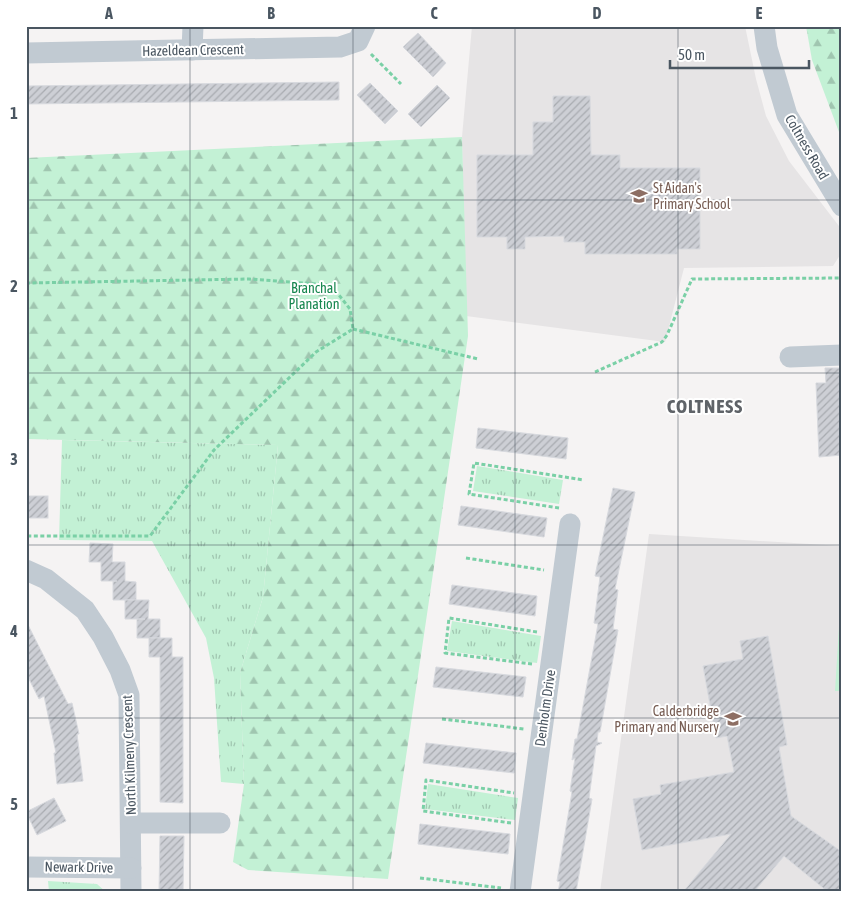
<svg xmlns="http://www.w3.org/2000/svg" width="868" height="918" viewBox="0 0 868 918" font-family="'Asap Condensed',sans-serif">
<style>
.education{fill:#e6e4e5}
.grass{fill:url(#grass-tufts)}
.forest{fill:url(#forest-firs)}
.garden{fill:#c3f1d5}
.building{fill:url(#building-hatch);stroke:#d7d9de}
.lines{fill:none;stroke-linecap:round;stroke-linejoin:round}
.path{stroke:#7ad0a6;stroke-width:3;stroke-dasharray:4 2.5;stroke-linecap:butt}
.minor{stroke:#c1cad2;stroke-width:21}
.grid{fill:none;stroke:#4a5661;stroke-width:1;stroke-opacity:0.55}
.labels{text-anchor:middle;dominant-baseline:central;stroke-width:4;stroke-linejoin:round;paint-order:stroke}
.street-label{font-size:14px;fill:#4a5661;stroke:#fff}
.education-label{font-size:14px;fill:#785e54;stroke:#fff;text-anchor:start}
.park-label{font-size:14px;fill:#17864f;stroke:#fff}
.district-label{font-size:19px;font-weight:bold;letter-spacing:1px;fill:#5f6368;stroke:#fff}
.neatline{fill:none;stroke:#4a5661;stroke-width:2}
.grid-label{font-size:16px;text-anchor:middle;font-weight:bold;fill:#4a5661}
</style>
<defs>
<pattern id="grass-tufts" width="24" height="20" patternUnits="userSpaceOnUse" patternTransform="scale(1.25)"><rect width="24" height="20" fill="#c3f1d5"/><path d="M3 7l-1-3M5 7V3M7 7l1-3M15 17l-1-3M17 17v-4M19 17l1-3" fill="none" stroke="#a0c6b0"/></pattern>
<pattern id="forest-firs" width="22" height="20" patternUnits="userSpaceOnUse" patternTransform="scale(1.25)"><rect width="22" height="20" fill="#c3f1d5"/><path d="M5 1l3.5 6h-7zM16 11l3.5 6h-7z" fill="#a0c6b0"/></pattern>
<pattern id="building-hatch" width="6" height="6" patternUnits="userSpaceOnUse" patternTransform="scale(1.25)"><rect width="6" height="6" fill="#cdcfd5"/><path d="M-1 1l2-2M0 6l6-6M5 7l2-2" fill="none" stroke="#a8abb0"/></pattern>
</defs>
<rect width="100%" height="100%" fill="#f5f3f3"/>
<g class="education">
<polygon points="472,26 745,26 756,79 766,116 789,161 842,230 842,252 833,266 684,268 665,342 466,316 462,137"/>
<polygon points="649,534 842,546 842,892 600,892"/>
</g>
<g class="grass">
<polygon points="62,440 278,445 263,597 240,673 244,784 221,782 214,678 206,638 152,541 59,540"/>
<polygon points="477,466 563,480 559,504 473,491"/>
<polygon points="452,621 541,636 537,663 447,651"/>
<polygon points="428,784 518,798 515,820 425,809"/>
<polygon points="48,881 97,884 106,892 49,892"/>
</g>
<g class="forest">
<polygon points="806,26 842,26 842,140 812,60"/>
<polygon points="462,137 468,336 388,879 248,870 233,862 244,784 240,673 263,597 278,445 26,439 26,158"/>
</g>
<polygon class="garden" points="842,579 842,691 835,691"/>
<g class="building">
<polygon points="418,33 446,63 433,77 403,47"/>
<polygon points="339,82 339,100 26,104 26,86"/>
<polygon points="370,83 398,111 385,124 357,95"/>
<polygon points="437,85 450,98 421,127 408,114"/>
<polygon points="553,96 590,96 591,155 620,155 620,168 700,168 700,249 677,249 677,254 585,254 585,242 564,242 564,236 525,237 525,249 507,249 507,237 477,237 477,155 533,155 533,122 553,122"/>
<polygon points="825,368 842,368 842,455 819,457 816,383 826,383"/>
<polygon points="478,428 568,438 566,459 476,448"/>
<polygon points="613,488 635,492 615,589 618,590 613,629 618,630 600,732 598,732 597,742 602,743 596,746 589,798 592,799 576,892 558,892 560,882 557,881 572,792 570,791 575,758 572,760 575,739 577,739 598,624 594,623 600,577 595,576"/>
<rect x="26" y="496" width="22" height="22"/>
<polygon points="461,506 547,518 544,537 458,525"/>
<polygon points="90,543 113,544 112,562 125,562 125,581 136,582 136,600 113,600 113,581 117,581 101,581 101,562 89,562"/>
<polygon points="452,585 537,596 535,616 449,604"/>
<polygon points="125,600 149,600 148,619 160,619 160,638 137,638 137,619 145,619 125,619"/>
<polygon points="26,621 68,704 72,703 79,734 77,734 83,781 57,784 54,753 56,753 44,696 39,699 26,673"/>
<polygon points="768,636 787,745 779,747 791,816 842,852 842,892 828,892 784,856 754,892 683,892 731,834 642,850 633,799 661,794 660,785 734,772 727,736 716,738 703,666 743,659 740,641"/>
<polygon points="149,638 172,638 172,657 183,657 183,803 160,802 160,657 149,657"/>
<polygon points="436,667 526,677 523,697 433,687"/>
<polygon points="426,743 516,753 514,773 423,763"/>
<polygon points="54,798 66,821 37,835 26,812"/>
<polygon points="420,824 510,834 508,854 418,844"/>
<polygon points="160,836 184,836 183,892 159,892"/>
</g>
<g class="lines">
<g class="path">
<polyline points="371,54 401,84"/>
<polyline points="26,283 249,279 331,285 350,309 353,329 316,352 214,450 150,536 26,536"/>
<polyline points="353,329 478,359"/>
<polyline points="595,372 662,342 667,335 692,279 842,278"/>
<polyline points="559,508 469,494 474,463 584,480"/>
<polyline points="466,558 544,570"/>
<polyline points="532,664 445,653 449,618 537,632"/>
<polyline points="442,719 524,729"/>
<polyline points="511,823 423,811 426,780 514,793"/>
<polyline points="420,878 501,888"/>
</g>
<g class="minor">
<polyline points="764,26 767,48 787,115 842,206"/>
<polyline points="192,50 193,26"/>
<polyline points="26,53 340,47 358,41 365,26"/>
<polyline points="790,357 842,355"/>
<polyline points="26,570 46,579 85,610 103,637 120,670 129,695 131,892"/>
<polyline points="131,823 220,823"/>
<polyline points="26,867 131,868"/>
<polyline points="520,892 570,524"/>
</g>
</g>
<path class="grid" d="M190 26V892M353 26V892M515 26V892M678 26V892M26 200H842M26 373H842M26 545H842M26 718H842"/>
<defs>
<g id="school-bare" transform="scale(1.35)"><path d="M0-5L7-2L0 1L-7-2ZM-4 1L0 2.5L4 1V4Q0 6-4 4Z" fill="#8d6e63" stroke="#fff" stroke-width="2.5" paint-order="stroke"/></g>
</defs>
<g fill-rule="evenodd">
<use href="#school-bare" x="639" y="196"/>
<use href="#school-bare" x="733" y="719"/>
</g>
<g class="labels">
<g class="street-label">
<text transform="translate(193 50) rotate(-1)">Hazeldean Crescent</text>
<text transform="translate(807 147) rotate(60)">Coltness Road</text>
<text transform="translate(545 708) rotate(-82)">Denholm Drive</text>
<text transform="translate(129 755) rotate(-92)">North Kilmeny Crescent</text>
<text transform="translate(79 867) rotate(1)">Newark Drive</text>
</g>
<g class="education-label">
<text x="653" y="188">St Aidan's<tspan x="653" dy="16">Primary School</tspan></text>
<text x="719" y="711" text-anchor="end">Calderbridge<tspan x="719" dy="16">Primary and Nursery</tspan></text>
</g>
<g class="park-label">
<text x="314" y="288">Branchal<tspan x="314" dy="16">Planation</tspan></text>
</g>
<g class="district-label">
<text x="705" y="406">COLTNESS</text>
</g>
</g>
<rect width="868" height="918" fill="none" stroke="#ffffff" stroke-width="55"/>
<path d="M670 60v8h139v-8" fill="none" stroke="#4a5661" stroke-width="2.5"/>
<text x="678" y="60" font-size="15" fill="#4a5661" stroke="#ffffff" stroke-width="4" paint-order="stroke">50 m</text>
<rect x="28" y="28" width="812" height="862" class="neatline"/>
<g class="grid-label">
<text x="109" y="19">A</text>
<text x="271" y="19">B</text>
<text x="434" y="19">C</text>
<text x="597" y="19">D</text>
<text x="759" y="19">E</text>
<text x="14" y="119">1</text>
<text x="14" y="292">2</text>
<text x="14" y="465">3</text>
<text x="14" y="637">4</text>
<text x="14" y="810">5</text>
</g>
</svg>
